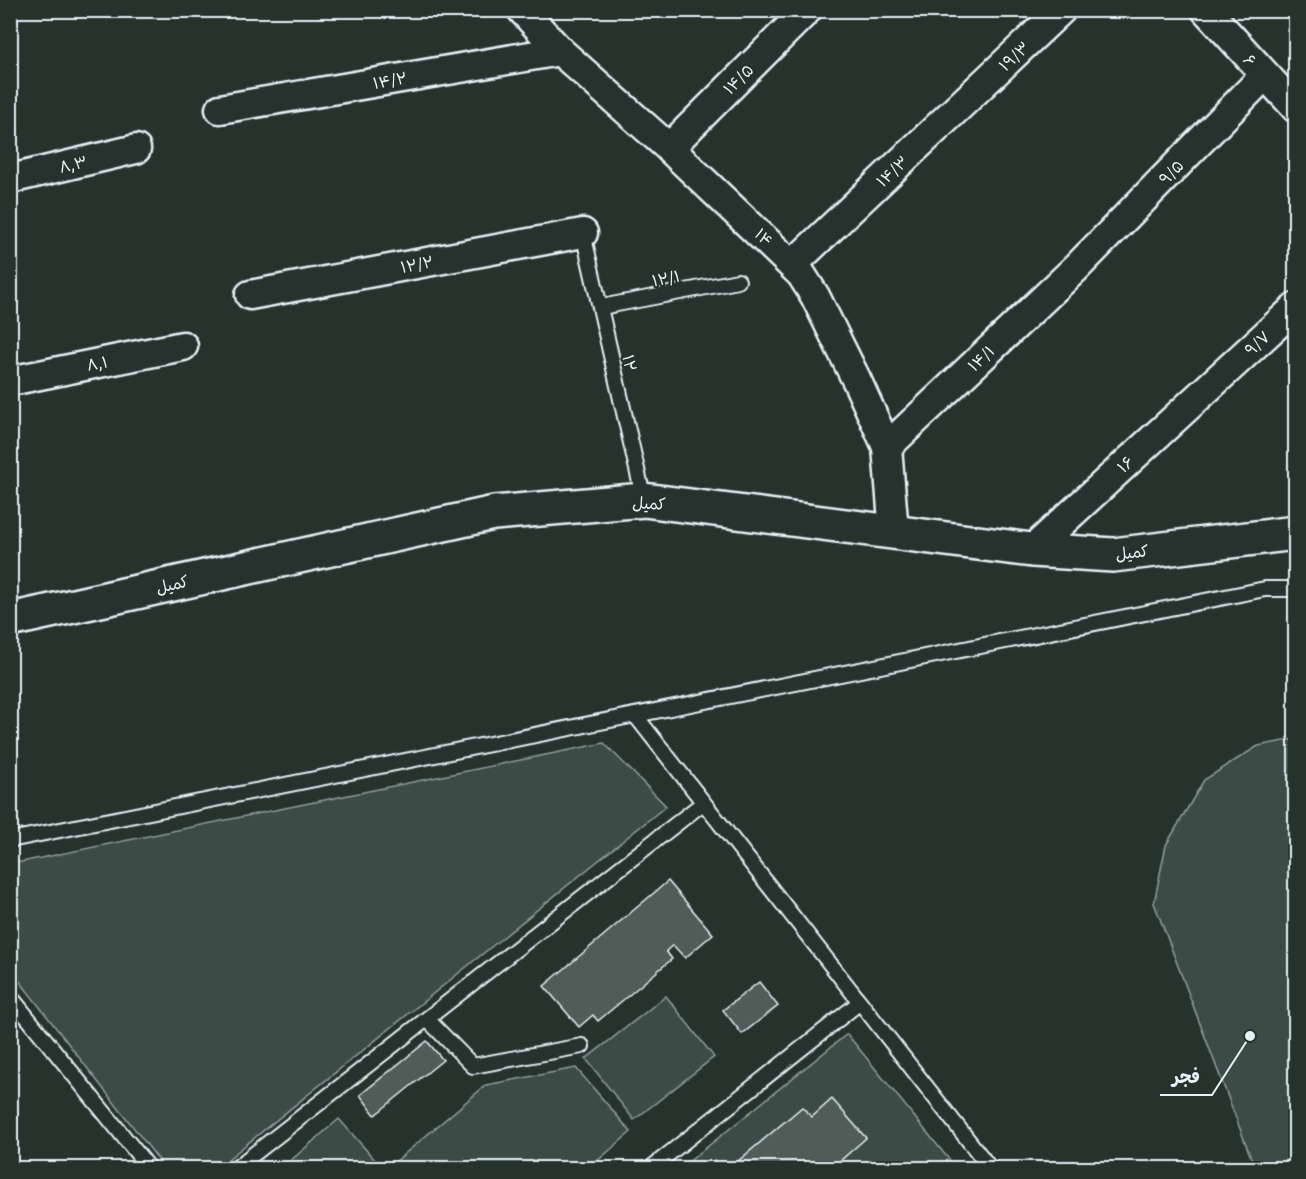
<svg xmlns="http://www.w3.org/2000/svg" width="1306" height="1179" viewBox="0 0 1306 1179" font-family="Delius,'Playpen Sans Arabic',sans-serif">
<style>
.green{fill:#3e4b47;stroke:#939ea0;stroke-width:1.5}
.building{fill:#505c59;stroke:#e8f1f8;stroke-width:1.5}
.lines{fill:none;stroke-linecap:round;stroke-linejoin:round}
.lane-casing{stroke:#e8f1f8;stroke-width:18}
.street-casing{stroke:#e8f1f8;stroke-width:33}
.secondary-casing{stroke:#e8f1f8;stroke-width:38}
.lane{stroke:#26332d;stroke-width:14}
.street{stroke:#26332d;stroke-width:28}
.secondary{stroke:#26332d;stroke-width:33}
.labels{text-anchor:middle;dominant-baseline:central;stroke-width:4.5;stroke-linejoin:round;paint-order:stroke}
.street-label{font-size:16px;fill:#e8f1f8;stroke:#26332d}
.leader{fill:none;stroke:#e8f1f8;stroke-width:2}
.callout-dot{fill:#e8f1f8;stroke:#26332d;stroke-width:2}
.callout-label{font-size:18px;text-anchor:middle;font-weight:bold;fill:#e8f1f8;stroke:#26332d;stroke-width:4.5;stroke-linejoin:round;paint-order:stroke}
</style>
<rect width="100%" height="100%" fill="#26332d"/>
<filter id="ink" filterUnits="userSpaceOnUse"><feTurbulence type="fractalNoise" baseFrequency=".0167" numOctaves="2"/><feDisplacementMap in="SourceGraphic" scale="12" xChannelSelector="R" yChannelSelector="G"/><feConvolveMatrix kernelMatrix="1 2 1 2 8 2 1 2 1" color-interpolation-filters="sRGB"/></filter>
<g filter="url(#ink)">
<g class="green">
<polygon points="1295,739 1295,1168 1255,1168 1154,903 1166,845 1204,780 1258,746"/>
<polygon points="604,743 666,806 217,1168 165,1168 11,970 11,864"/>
<polygon points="666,996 714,1057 634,1120 586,1059"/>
<polygon points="847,1034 956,1168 681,1168"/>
<polygon points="576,1068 631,1132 589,1168 388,1168 486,1085"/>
<polygon points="339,1119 382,1168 282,1168"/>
</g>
<g class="building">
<polygon points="668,881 713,934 685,958 673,945 666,951 672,959 598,1021 593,1015 579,1027 544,986"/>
<polygon points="759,982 778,1006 742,1034 723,1010"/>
<polygon points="427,1041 443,1060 375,1115 360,1095"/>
<polygon points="832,1099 866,1138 832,1168 730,1168 802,1107 812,1117"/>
</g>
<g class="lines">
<g class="lane-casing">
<g id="lane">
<polyline points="583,233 644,500"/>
<polyline points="601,307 738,281"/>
<polyline points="635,715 990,1168"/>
<polyline points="10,840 1265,589 1296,589"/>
<polyline points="10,996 149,1168"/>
<polyline points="427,1019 473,1066 582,1046"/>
<polyline points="236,1168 703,803"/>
<polyline points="651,1168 860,1002"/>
</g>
</g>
<g class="street-casing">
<g id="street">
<polyline points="522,10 560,51 669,148 801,274 815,296 857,381 887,447 894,533"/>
<polyline points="1206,10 1296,108"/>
<polyline points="220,109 560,51"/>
<polyline points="669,148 807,10"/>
<polyline points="10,179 136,149"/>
<polyline points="792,265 1061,10"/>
<polyline points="250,295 583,233"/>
<polyline points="10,381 183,346"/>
<polyline points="887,447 1076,268 1265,75"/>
<polyline points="1032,550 1296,307"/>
</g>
</g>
<g class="secondary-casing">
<polyline id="secondary" points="10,620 494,513 644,500 1032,550 1113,555 1296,533"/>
</g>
<use href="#lane" class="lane"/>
<use href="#street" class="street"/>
<use href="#secondary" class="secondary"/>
</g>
</g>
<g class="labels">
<g class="street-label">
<text transform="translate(1014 56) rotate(-43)">۱۹/۳</text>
<text transform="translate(1250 60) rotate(47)">۶</text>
<text transform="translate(738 79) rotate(-45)">۱۴/۵</text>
<text transform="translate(390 80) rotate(-10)">۱۴/۲</text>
<text transform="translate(73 164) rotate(-13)">۸٫۳</text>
<text transform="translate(892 171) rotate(-43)">۱۴/۳</text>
<text transform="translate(1171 172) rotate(-46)">۹/۵</text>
<text transform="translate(764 237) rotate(44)">۱۴</text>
<text transform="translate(417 264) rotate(-11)">۱۲/۲</text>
<text transform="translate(666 278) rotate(-11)">۱۲/۱</text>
<text transform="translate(1257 343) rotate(-43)">۹/۷</text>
<text transform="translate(981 358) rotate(-43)">۱۴/۱</text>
<text transform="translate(97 363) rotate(-11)">۸٫۱</text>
<text transform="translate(630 363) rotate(77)">۱۲</text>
<text transform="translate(1125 464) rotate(-43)">۱۶</text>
<text transform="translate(649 503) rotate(3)">کمیل</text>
<text transform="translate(1132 552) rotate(-6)">کمیل</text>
<text transform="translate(172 584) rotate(-13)">کمیل</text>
</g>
</g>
<path class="leader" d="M1250 1036L1212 1095H1160"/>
<circle class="callout-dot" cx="1250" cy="1036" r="6"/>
<g class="callout-label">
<text x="1186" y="1083">فجر</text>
</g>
<rect width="1306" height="1179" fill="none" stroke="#26332d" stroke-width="36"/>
<rect x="18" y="18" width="1270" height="1143" fill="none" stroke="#e8f1f8" stroke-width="2" filter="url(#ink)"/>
</svg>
